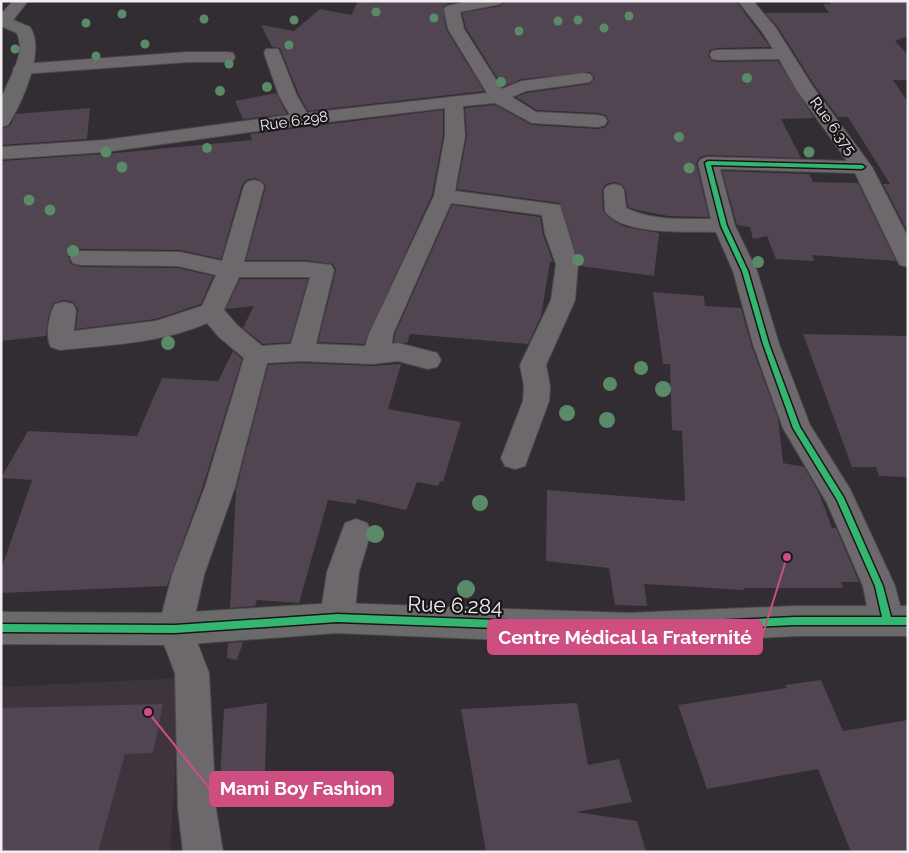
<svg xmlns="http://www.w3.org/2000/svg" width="909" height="853" viewBox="0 0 909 853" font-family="Raleway,sans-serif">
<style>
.built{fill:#3d343e}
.building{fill:#504551}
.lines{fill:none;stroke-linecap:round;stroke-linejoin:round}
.street-casing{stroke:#4d4a4d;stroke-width:2}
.secondary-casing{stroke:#4d4a4d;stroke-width:2}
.street{fill:#6c686c;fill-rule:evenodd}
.secondary{fill:#6b6a6a;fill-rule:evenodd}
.cycleway-casing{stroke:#191619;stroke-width:3}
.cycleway{fill:#33b770;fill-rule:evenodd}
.tree{fill:#5a8a68}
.labels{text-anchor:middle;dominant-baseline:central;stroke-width:4.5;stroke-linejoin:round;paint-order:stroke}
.far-street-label{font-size:15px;fill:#f2eef2;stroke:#191619}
.near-street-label{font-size:21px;fill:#f2eef2;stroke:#191619}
.leader{fill:none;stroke:#ce4e81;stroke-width:2}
.callout-dot{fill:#ce4e81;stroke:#191619;stroke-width:2}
.callout{fill:#ce4e81;stroke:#ce4e81;stroke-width:2}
.callout-label{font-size:19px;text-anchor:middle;font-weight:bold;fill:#fff}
</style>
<rect width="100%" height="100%" fill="#322d32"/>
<polygon class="built" points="181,678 170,852 1,852 1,687"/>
<g class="building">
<polygon points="358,1 459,1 447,4 443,8 446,29 484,91 308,111 299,95 280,48 272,47 261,25 294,31 320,9 351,15"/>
<polygon points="505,1 736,1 770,47 718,48 710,50 708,56 712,61 718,62 778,61 814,118 781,119 801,158 708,155 700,157 696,163 709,217 668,216 637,210 628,207 626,190 622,185 615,182 606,184 602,190 603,211 612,220 625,227 659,233 654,276 580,266 560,203 457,189 467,136 465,108 495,105 532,125 598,129 606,127 609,122 606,115 598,113 537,110 516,97 527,93 590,84 595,78 590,72 522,79 503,87 466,28 462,13 501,6"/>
<polygon points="829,2 908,2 908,36 895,41 908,55 908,80 893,80 908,102 908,232 883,184 890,184 848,117 838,117 815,86 778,27 765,13 829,13 823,4 830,4"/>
<polygon points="276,93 287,114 243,119 235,101"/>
<polygon points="90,108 87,139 1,145 1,129 10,126 16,114"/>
<polygon points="443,110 443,136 432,195 364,344 318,342 336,270 333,264 306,260 246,260 266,186 262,181 255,178 246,180 242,185 221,259 180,250 81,249 73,251 68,257 71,264 81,267 178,268 213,276 201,304 156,319 76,329 78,309 73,302 64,300 53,303 48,319 46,336 1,341 1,161 105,154 252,140 250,134"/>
<polygon points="722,171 809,174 813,182 858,183 896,261 812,255 814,261 776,259 767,236 753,239 750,227 737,225"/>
<polygon points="452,205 540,217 543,235 553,262 550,262 541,316 528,344 410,334 407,343 394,342 395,334"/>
<polygon points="240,279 308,279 290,342 263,344 243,328 254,306 226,309"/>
<polygon points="653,292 704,296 705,306 741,308 751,344 778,418 783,463 804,467 819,493 832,528 836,528 859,582 841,582 843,588 744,588 745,590 644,584 647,606 615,605 609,568 546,561 547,490 685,501 682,431 672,430 670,364 663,364"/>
<polygon points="803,334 908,336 908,477 879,476 876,467 852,467"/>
<polygon points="233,351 242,359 203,486 167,586 1,593 1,570 32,480 1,478 28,431 137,436 162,378 218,381"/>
<polygon points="301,363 372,366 401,364 388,409 461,422 443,482 440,481 438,486 417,482 406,510 357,499 356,504 328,500 299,603 257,600 255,606 230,608 236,490 268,365"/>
<polygon points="243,642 237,660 227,658 228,643"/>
<polygon points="821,680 843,731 908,720 908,852 851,852 818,769 707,789 678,705 787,688 785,685"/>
<polygon points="267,703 265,774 220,780 224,709"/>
<polygon points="577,703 588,765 619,759 632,802 576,812 637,821 646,852 486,852 461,709"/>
<polygon points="163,704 153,753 125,754 98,852 1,852 1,708"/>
</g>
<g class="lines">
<g class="street-casing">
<g id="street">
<polygon points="13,1 28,1 10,24 1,25 1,14"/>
<path d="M469 1H503L501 4 460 12 464 29 502 89 522 81 584 73 590 74 593 78 590 82 584 83 526 91 512 97 536 112 598 115 605 117 607 121 605 125 598 127 532 123 495 103 463 106 465 136 455 191 552 204 560 205 578 264 575 300 546 365 550 386 549 401 525 466 515 469 505 466 501 458 523 401 524 386 520 365 551 300 556 264 545 234 542 215 451 203 393 334 392 344 398 343 437 353 441 360 437 367 428 369 398 361 372 364 301 361 267 363 235 487 204 575 192 629 209 673 216 809 223 852H183L178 809 175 673 158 629 172 575 205 487 244 358 219 337 207 323C162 343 109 345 60 350L51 347C45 337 49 315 55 304L64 302 73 304 76 310 74 331 156 321 202 306 216 275 178 266 81 265 73 263 70 258 73 253 81 251 180 252 222 261 244 186 247 182 254 180 261 182 264 186 244 262H306L331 265 334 270 316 344 365 346 369 334 434 196 445 136V108L302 125 105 152 1 159V147L105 140 290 115 279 96 264 53 266 49H278L280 53 297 96 307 113 487 93 448 29 444 9 447 6ZM239 277H310L291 344 262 346 237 325 224 310Z"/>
<path d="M738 1H753L776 28 813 87 872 167 908 237V267L900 265 897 260 855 173 720 169 735 226 757 271 779 344 810 425 850 489 895 586 904 621 899 632 887 636 875 632 870 621 863 586 827 503 783 428 753 344 733 271 716 232C689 231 622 236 605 211L604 190 607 186 614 184 621 186 624 190 626 208C652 221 684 219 711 219L698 163 701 159 708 157 847 161 796 89 779 59 718 60 712 59 710 55 712 51 718 50 773 49 763 33Z"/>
<polygon points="188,52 227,52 233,53 235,57 233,61 227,62 188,62 22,74 16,73 13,69 16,65 22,64"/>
<polygon points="356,519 367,523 371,532 359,572 354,618 349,629 337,633 325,629 320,618 327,572 345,523"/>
</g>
</g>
<g class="secondary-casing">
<g id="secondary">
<path d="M1 15 30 27C46 50 22 103 8 125L1 127C1 119 0 110 1 102 6 79 27 58 17 33L1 26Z"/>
<polygon points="337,603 628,613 795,606 908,606 908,636 795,636 628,645 337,633 175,645 1,644 1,612 175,613"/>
</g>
</g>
<use href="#street" class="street"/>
<use href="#secondary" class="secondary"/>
<g class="cycleway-casing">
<polygon id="cycleway" points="708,161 862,165 865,167 862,169 711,165 727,226 748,271 769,344 800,427 844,498 883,586 891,617 908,617 908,625 795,625 628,633 337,622 175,633 1,632 1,624 175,625 337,614 628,625 795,617 882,617 875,586 837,500 793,428 763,344 742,271 721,226 705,163"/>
</g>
<use href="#cycleway" class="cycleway"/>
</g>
<g class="tree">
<circle cx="376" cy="12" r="4.5"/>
<circle cx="122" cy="14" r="4.5"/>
<circle cx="629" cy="16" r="4.5"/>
<circle cx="434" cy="18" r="4.5"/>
<circle cx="204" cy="19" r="4.5"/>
<circle cx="294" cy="20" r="4.5"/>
<circle cx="578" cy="20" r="4.5"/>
<circle cx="558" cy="21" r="4.5"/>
<circle cx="86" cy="23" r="4.5"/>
<circle cx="604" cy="28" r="4.5"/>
<circle cx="519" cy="31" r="4.5"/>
<circle cx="145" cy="44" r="4.5"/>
<circle cx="289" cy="45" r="4.5"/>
<circle cx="15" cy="49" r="4.5"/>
<circle cx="96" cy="56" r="4.5"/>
<circle cx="229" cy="64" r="4.5"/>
<circle cx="747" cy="78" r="5"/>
<circle cx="501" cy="82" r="5"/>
<circle cx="267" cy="87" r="5"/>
<circle cx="220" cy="91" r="5"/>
<circle cx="679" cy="137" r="5"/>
<circle cx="207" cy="148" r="5"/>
<circle cx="106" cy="152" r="5.5"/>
<circle cx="809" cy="152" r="5.5"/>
<circle cx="122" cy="167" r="5.5"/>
<circle cx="689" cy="168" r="5.5"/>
<circle cx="29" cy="200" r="5.5"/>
<circle cx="50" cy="210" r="5.5"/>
<circle cx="73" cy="251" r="6"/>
<circle cx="578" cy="260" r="6"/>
<circle cx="758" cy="262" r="6"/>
<circle cx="168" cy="343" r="7"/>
<circle cx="641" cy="368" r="7"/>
<circle cx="610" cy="384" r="7"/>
<circle cx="663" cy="389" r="8"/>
<circle cx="567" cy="413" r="8"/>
<circle cx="607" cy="420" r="8"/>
<circle cx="480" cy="503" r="8"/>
<circle cx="375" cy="534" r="9"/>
<circle cx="466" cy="589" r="9"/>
</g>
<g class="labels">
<g class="far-street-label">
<text transform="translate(294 121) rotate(-8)">Rue 6.298</text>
<text transform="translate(833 126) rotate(54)">Rue 6.375</text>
</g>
<g class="near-street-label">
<text transform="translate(455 605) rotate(2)">Rue 6.284</text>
</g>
</g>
<path class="leader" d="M787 557L762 637M148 712L210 789"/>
<g class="callout-dot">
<circle cx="787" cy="557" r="5"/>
<circle cx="148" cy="712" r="5"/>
</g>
<g class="callout">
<rect x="488" y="620" width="274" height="34" rx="5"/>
<rect x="210" y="772" width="183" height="34" rx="5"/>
</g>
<g class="callout-label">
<text x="625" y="644">Centre Médical la Fraternité</text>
<text x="301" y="795">Mami Boy Fashion</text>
</g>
<rect width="909" height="853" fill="none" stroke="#f2eef2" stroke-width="5"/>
</svg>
